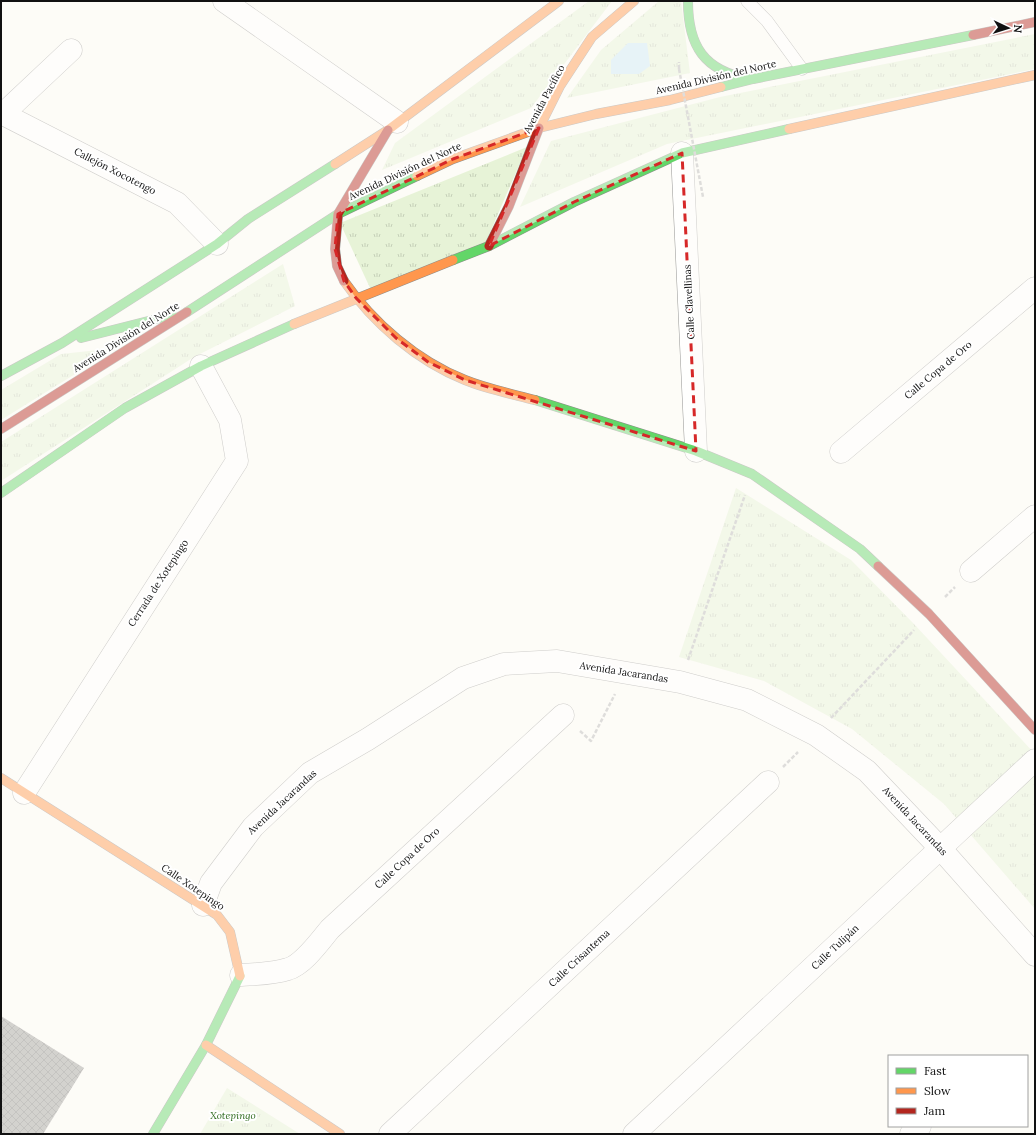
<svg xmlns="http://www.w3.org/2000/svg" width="1036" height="1135" viewBox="0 0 1036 1135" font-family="Lora,serif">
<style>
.grass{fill:url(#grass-tufts)}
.water{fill:#cde8f7}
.building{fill:url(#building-cross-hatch)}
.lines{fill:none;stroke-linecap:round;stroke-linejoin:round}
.lane-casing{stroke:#979795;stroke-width:13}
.street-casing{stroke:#979795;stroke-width:23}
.fast-casing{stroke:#8e8d8b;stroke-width:10}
.slow-casing{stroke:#8e8d8b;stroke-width:10}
.jam-casing{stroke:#8e8d8b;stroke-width:10}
.path{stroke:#b9b9b8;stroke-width:2.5;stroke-dasharray:4 2;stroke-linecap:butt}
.lane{stroke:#fffffe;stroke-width:12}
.street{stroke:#fffffe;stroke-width:22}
.fast{stroke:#63d668;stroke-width:9}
.slow{stroke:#ff974d;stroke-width:9}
.jam{stroke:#b3261e;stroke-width:9}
.path-bridge{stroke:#b9b9b8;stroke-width:2.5;stroke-dasharray:4 2;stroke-linecap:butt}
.marked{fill:none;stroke:#d62828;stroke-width:3;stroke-dasharray:8 5;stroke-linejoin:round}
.labels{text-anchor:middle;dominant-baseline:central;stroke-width:4;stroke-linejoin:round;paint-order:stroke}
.street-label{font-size:10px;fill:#111;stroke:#fff}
.park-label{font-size:10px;font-style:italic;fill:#2f6b1f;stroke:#fff}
</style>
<defs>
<pattern id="grass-tufts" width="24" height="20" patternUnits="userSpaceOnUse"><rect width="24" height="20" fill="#e7f3d7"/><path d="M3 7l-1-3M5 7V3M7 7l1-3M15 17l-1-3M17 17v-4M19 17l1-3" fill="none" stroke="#c5cfb8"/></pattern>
<pattern id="building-cross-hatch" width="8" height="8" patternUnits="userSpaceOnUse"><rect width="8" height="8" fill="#a19f9c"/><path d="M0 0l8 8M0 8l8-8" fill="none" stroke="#82807e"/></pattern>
</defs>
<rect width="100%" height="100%" fill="#fdfcf7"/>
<g class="grass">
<polygon points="589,1 612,1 531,108 382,170 395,143"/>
<polygon points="659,1 681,1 690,73 567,98 601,50"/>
<polygon points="1035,34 1035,69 667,144 520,207 551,141 720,97"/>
<polygon points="527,147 485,244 371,290 340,223"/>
<polygon points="283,264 295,306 194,357 1,481 1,442"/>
<polygon points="117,348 1,420 1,390 61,354"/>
<polygon points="736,488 851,560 914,624 1035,754 1035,909 944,804 852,729 764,681 679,657"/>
<polygon points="227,1088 300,1134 200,1134"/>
</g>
<polygon class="water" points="628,43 647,43 650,66 639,74 611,74 611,60"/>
<polygon class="building" points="1,1016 84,1068 43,1134 1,1134"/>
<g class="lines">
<g class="lane-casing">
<polyline id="lane" points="747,1 767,21 802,69"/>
</g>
<g class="street-casing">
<g id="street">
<polyline points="224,1 397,122"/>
<polyline points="1,113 177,203 217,244"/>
<polyline points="3,114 71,50"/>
<polyline points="682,153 696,451"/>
<polyline points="841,452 1035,288"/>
<polyline points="971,571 1035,516"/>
<polyline points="24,793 237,461 230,420 201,366"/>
<polyline points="203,905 211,883 253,827 310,773 368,739 463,678 504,664 557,661 680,682 747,700 816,735 867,771 940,848 1035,955"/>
<path d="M241 975C256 974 273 974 288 969 303 965 320 941 330 929L563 715"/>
<polyline points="390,1134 768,782"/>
<polyline points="634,1134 1035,760"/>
<polyline points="911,1134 920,1126"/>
</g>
</g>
<g class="fast-casing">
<g id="fast">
<path d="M688 1C688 46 704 71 750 79"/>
<polyline points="721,87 753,79 973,35"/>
<polyline points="453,260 489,246 574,202 682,153 789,129"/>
<polyline points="187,312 338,214 417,176"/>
<polyline points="81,338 172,315"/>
<polyline points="1,376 62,343 217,244 248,219 335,164"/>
<polyline points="535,400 696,451 752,474 860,549 878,566"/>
<polyline points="1,493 125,408 201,366 294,324"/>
<polyline points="153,1134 206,1045 240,976"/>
</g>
</g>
<g class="slow-casing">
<g id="slow">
<polyline points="539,128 560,86 592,37 634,1"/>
<polyline points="789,129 1035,75"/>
<polyline points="335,164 388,130 559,1"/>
<polyline points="417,176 453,159 539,128 596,114 670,100 721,87"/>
<path d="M344 281C373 323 417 361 465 380 487 389 512 394 535 400"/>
<polyline points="294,324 453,260"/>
<polyline points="1,778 217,915 230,932 240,976"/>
<polyline points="206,1045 340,1134"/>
</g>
</g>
<g class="jam-casing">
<g id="jam">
<polyline points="973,35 1035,22"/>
<polyline points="489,246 509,206 539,128"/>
<polyline points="344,281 337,266 335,249 338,214 388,130"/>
<polyline points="1,429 187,312"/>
<polyline points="878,566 929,614 1035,730"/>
</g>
</g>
<g class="path">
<polyline points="679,69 679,62"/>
<polyline points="945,597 955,587"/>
<polyline points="688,660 745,495"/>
<polyline points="831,718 914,630"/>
<polyline points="580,731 591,741 615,694"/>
<polyline points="783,767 798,752"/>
</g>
<use href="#lane" class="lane"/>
<use href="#street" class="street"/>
<use href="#fast" class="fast"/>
<use href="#slow" class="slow"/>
<use href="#jam" class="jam"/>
<polyline class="path-bridge" points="679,69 703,197"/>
</g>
<path d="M0 0H1036V1135H0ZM539 128 489 246 574 202 682 153 696 451 465 380 428 362 396 338 356 298 344 281 335 249 338 214 453 159Z" fill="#fdfcf7" fill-opacity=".55" fill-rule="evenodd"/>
<path class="marked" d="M539 128 489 246 574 202 682 153 696 451 465 380 428 362 396 338 356 298 344 281 335 249 338 214 453 159Z"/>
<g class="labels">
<g class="street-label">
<text transform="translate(716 77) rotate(-13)">Avenida División del Norte</text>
<text transform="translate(544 99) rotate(-62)">Avenida Pacífico</text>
<text transform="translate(115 171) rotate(27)">Callejón Xocotengo</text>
<text transform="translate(405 171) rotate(-25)">Avenida División del Norte</text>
<text transform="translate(689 302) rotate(-93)">Calle Clavellinas</text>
<text transform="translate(126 337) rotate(-32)">Avenida División del Norte</text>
<text transform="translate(938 370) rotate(-40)">Calle Copa de Oro</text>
<text transform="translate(158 583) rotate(-57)">Cerrada de Xotepingo</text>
<text transform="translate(624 672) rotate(9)">Avenida Jacarandas</text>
<text transform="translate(282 802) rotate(-43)">Avenida Jacarandas</text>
<text transform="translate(915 821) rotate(47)">Avenida Jacarandas</text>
<text transform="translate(407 858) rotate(-43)">Calle Copa de Oro</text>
<text transform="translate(193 887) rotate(34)">Calle Xotepingo</text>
<text transform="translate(835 947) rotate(-43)">Calle Tulipán</text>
<text transform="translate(579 958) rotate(-43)">Calle Crisantema</text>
</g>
<g class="park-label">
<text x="233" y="1115">Xotepingo</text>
</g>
</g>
<rect width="1036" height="1135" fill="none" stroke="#111111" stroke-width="4"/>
<rect x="888" y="1055" width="140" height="72" fill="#ffffff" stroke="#a0a0a0"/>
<rect x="896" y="1068" width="20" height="6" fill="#63d668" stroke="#a0a0a0"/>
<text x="924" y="1075" font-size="12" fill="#111111">Fast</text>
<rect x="896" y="1088" width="20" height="6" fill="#ff974d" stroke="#a0a0a0"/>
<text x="924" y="1095" font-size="12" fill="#111111">Slow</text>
<rect x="896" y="1108" width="20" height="6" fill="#b3261e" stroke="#a0a0a0"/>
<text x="924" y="1115" font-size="12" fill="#111111">Jam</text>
<g transform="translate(1008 28) rotate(94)" stroke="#ffffff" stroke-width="3" paint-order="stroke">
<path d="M0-3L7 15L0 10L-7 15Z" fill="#111111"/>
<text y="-6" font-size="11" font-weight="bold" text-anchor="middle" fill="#111111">N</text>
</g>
</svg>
